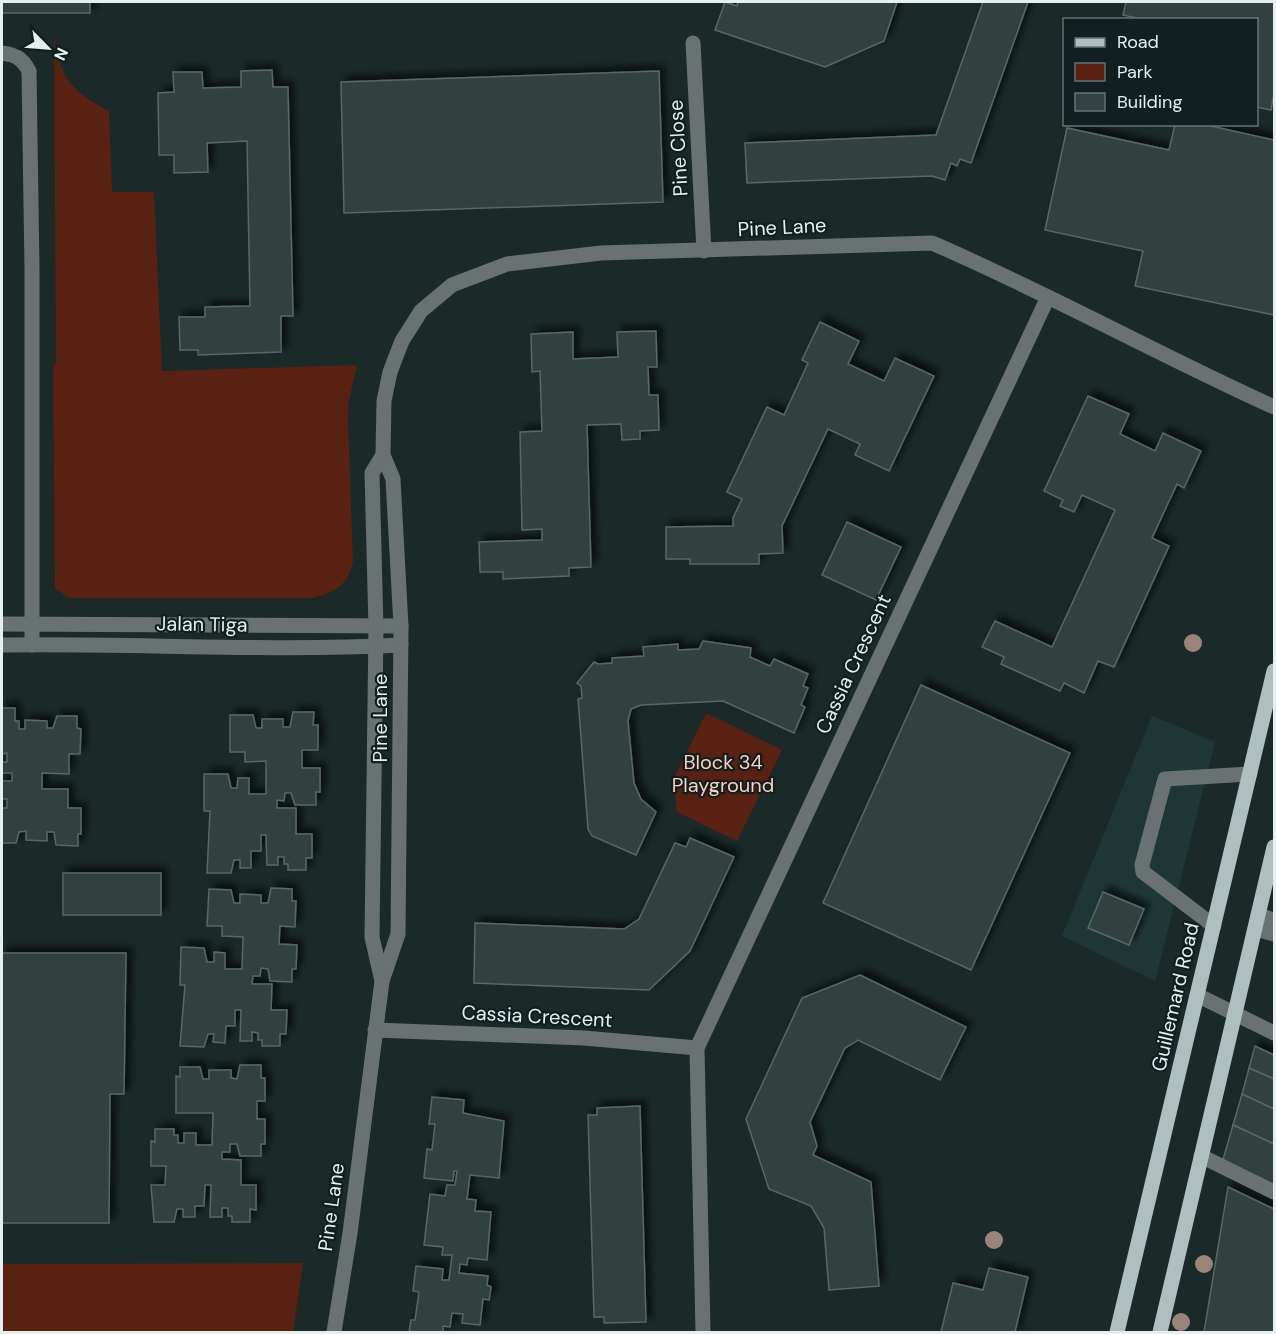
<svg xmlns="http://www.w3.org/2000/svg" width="1276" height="1334" viewBox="0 0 1276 1334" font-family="'DM Sans',sans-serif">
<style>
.built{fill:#1f3637}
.green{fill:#582112}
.building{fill:#324141;stroke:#576767;stroke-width:1.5;filter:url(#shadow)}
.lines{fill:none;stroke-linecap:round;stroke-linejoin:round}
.minor{stroke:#6a7172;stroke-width:15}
.major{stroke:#afbebe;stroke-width:15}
.tree{fill:#98847c}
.labels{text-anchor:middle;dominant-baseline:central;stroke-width:4.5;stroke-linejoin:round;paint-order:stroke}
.street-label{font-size:20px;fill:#e6efef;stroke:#111f20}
.park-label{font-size:20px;fill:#ffcebf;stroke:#111f20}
</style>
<defs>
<filter id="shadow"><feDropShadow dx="5.5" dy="-5.5" stdDeviation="3" flood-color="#0009"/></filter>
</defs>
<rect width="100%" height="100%" fill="#1b2929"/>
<polygon class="built" points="1152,716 1215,742 1155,981 1062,936"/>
<g class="green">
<path d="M54 38C59 78 74 93 109 111L112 192H154L162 371 357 365 349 401 348 418 353 562C349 584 334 593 313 598H69L55 588 53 367 56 363Z"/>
<polygon points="706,713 782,750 737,841 677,812 673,780"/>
<polygon points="303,1263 293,1332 2,1332 2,1264"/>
</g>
<g class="building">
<rect x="2" y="2" width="88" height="11"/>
<polygon points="725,2 737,6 738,2 897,2 884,41 825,67 715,30"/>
<polygon points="983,2 1028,2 971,163 960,159 957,166 951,163 945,180 932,176 747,183 745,143 936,135"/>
<polygon points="1126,2 1274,2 1274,93 1271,110 1256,107 1256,20 1145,20 1123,15"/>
<polygon points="272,70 273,87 288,87 293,316 281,316 281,352 198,355 198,350 180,350 179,317 205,317 205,307 250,306 247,141 207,143 208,172 174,173 174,155 159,155 158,93 174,92 173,72 202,72 203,88 241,87 241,71"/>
<polygon points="659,71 663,202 344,213 341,82"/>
<polygon points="1175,124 1202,124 1274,140 1274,315 1135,286 1143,251 1045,230 1067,128 1169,150"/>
<polygon points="820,322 859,341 848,364 884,381 895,358 934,376 889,471 855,455 860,444 828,429 782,526 783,553 759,554 759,564 690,564 690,559 666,559 666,527 733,526 733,518 742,499 727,492 767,407 784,415 808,363 802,360"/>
<polygon points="656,331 657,367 648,367 649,395 658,395 659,430 640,431 640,439 622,440 621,424 587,425 591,567 569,568 569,576 503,579 503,572 480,572 479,542 542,540 542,529 522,530 520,432 542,431 540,371 532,372 531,334 573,332 573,359 618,357 617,332"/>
<polygon points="1088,396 1129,414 1120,434 1155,451 1163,433 1201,451 1184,488 1177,484 1152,538 1169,546 1114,667 1098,661 1084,693 1064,683 1060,691 1001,664 1004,657 982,647 995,621 1052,647 1115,510 1082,495 1074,512 1060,506 1063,500 1044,491"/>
<polygon points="847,522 901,547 876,600 822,575"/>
<polygon points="703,641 751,648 750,657 770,666 774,659 808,674 803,686 808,688 801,705 805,707 794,733 723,701 641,705 631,709 628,721 634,783 641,799 656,812 636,855 592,836 588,829 578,699 582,698 581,686 577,683 594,662 598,664 612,663 612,658 644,656 643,647 678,644 678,650 699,649"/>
<polygon points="921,685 1070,753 971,970 823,903"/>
<polygon points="2,708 15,708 15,721 19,721 19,729 25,729 25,720 47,721 47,728 53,728 57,716 77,716 77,728 81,729 80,754 69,754 69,774 42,773 42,789 68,789 68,808 81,808 81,834 78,834 78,846 56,845 54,832 47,832 47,841 26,840 26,831 19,832 16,843 2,843 2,808 7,808 7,799 2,799 2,781 12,781 12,773 2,773 2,762 7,762 7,753 2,754"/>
<polygon points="293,712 314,712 313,725 318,725 318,750 302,750 302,768 320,768 320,792 316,792 316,805 295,805 291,793 285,793 284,801 277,800 277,808 296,808 296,834 312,834 312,858 306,858 306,870 288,870 288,864 284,864 284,857 278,857 278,865 267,865 266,835 261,835 261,851 251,851 251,868 240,868 240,860 234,860 231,873 207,873 210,811 204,811 204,774 228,774 231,788 237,788 238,778 249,778 249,794 266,794 266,761 245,762 245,752 230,752 230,715 253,715 256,728 262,728 262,719 283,719 283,727 290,727"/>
<polygon points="690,838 734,857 690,951 649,990 474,983 475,923 624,929 639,919 675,843 686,847"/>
<rect x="63" y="873" width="98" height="42"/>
<polygon points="271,888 292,889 292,901 296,901 295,927 280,926 279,944 297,945 296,969 292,969 292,982 270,981 268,969 261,968 260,976 253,976 252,984 272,984 271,1010 287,1010 286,1034 280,1034 280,1046 262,1046 262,1040 258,1040 258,1033 252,1032 252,1041 240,1041 241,1010 235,1010 235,1026 226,1026 225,1043 213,1042 214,1034 208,1034 204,1047 180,1046 185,985 180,985 181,947 204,948 207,962 214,962 214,952 225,953 225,969 242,969 243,937 222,936 222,926 207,926 209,889 231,890 234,903 240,903 240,894 261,895 261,903 268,903"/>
<polygon points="1103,892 1144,909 1129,945 1088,928"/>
<polygon points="2,953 126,953 124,1094 110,1094 109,1223 2,1223"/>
<polygon points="860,975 966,1027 940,1080 858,1040 845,1048 810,1122 817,1146 813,1155 871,1182 879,1286 829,1290 824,1228 811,1206 769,1189 746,1119 802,998"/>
<polygon points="1255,1046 1274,1055 1274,1079 1249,1068"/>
<polygon points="240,1065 261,1065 261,1078 265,1078 265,1101 257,1101 257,1119 265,1119 265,1144 261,1144 261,1156 240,1156 237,1144 230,1144 230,1152 222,1152 222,1159 241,1160 241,1185 256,1185 256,1210 250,1209 250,1222 232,1222 232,1216 228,1216 228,1208 222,1208 222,1217 210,1217 211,1185 205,1185 204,1206 195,1206 195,1217 183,1217 183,1209 177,1209 174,1222 154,1222 151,1185 165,1185 166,1166 151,1166 151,1141 155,1142 155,1129 174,1129 174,1135 178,1135 178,1143 184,1143 184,1133 196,1133 196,1145 212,1145 213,1113 176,1113 176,1076 180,1077 180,1067 200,1067 203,1079 209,1079 209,1070 231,1070 231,1078 237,1079"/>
<polygon points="1249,1068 1274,1079 1274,1109 1242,1094"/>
<polygon points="1242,1094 1274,1109 1274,1144 1233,1125"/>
<polygon points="432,1097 464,1100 463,1113 504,1121 499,1178 470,1175 467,1199 476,1200 475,1211 491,1212 487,1260 468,1258 467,1265 460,1264 459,1273 488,1276 487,1285 491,1287 489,1300 483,1299 480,1325 462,1323 463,1314 452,1313 450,1327 443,1326 443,1332 409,1332 411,1320 415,1320 419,1292 413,1291 416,1266 443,1269 442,1280 449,1280 452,1255 442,1255 443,1247 424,1245 430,1194 445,1196 447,1185 455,1185 457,1171 454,1171 453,1181 424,1178 427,1149 432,1150 435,1124 429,1124"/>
<polygon points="640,1106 646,1322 604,1323 604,1317 594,1317 588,1115 597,1115 597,1108"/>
<polygon points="1233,1125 1274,1144 1274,1188 1222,1163"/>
<polygon points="1228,1187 1274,1209 1274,1332 1204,1332"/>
<polygon points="989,1268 1028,1277 1015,1332 941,1332 953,1283 983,1290"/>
</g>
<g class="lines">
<g class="minor">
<polyline points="693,43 704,251"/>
<path d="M2 53C16 55 22 58 29 71L32 269V645"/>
<polyline points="2,624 401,626"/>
<path d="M2 645C135 643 268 652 401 645"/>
<polyline points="1258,915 1274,920"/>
<polyline points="1214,926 1143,872 1142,865 1165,779 1250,774"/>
<polyline points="1255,929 1274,934"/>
<polyline points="382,981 372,937 376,627 372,473 383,455"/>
<polyline points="1197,995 1274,1033"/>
<polyline points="375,1030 584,1038 697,1048"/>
<polyline points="1201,1156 1274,1192"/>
<path d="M334 1332 350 1233 382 981 398 934 401 626 393 479 383 455 384 401 390 372 402 341 421 311 452 285 507 264 601 253 932 243C1048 293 1159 355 1274 407"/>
<polyline points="703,1332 697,1048 1048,297"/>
</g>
<g class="major">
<polyline points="1117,1332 1274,671"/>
<polyline points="1160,1332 1274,847"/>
</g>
</g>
<g class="tree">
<circle cx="1193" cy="643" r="9"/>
<circle cx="994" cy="1240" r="9"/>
<circle cx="1204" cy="1264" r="9"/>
<circle cx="1181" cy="1322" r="9"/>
</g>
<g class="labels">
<g class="street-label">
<text transform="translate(678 148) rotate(-93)">Pine Close</text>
<text transform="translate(782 227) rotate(-3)">Pine Lane</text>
<text transform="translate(202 624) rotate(1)">Jalan Tiga</text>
<text transform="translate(853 664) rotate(-65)">Cassia Crescent</text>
<text transform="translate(380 718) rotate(-90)">Pine Lane</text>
<text transform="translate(1175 997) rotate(-77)">Guillemard Road</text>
<text transform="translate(537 1016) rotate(3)">Cassia Crescent</text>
<text transform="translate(331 1207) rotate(-82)">Pine Lane</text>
</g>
<g class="park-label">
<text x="723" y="762">Block 34<tspan x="723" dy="23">Playground</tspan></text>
</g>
</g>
<rect width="1276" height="1334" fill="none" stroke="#e6efef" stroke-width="6"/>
<rect x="1063" y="18" width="195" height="108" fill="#111f20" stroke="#667273" stroke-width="1.5"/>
<rect x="1075" y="38" width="30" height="9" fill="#afbebe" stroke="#667273" stroke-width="1.5"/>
<text x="1117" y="48" font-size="18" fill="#e6efef">Road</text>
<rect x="1075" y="63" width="30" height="18" fill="#582112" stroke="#667273" stroke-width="1.5"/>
<text x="1117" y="78" font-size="18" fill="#e6efef">Park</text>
<rect x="1075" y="93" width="30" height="18" fill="#324141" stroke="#667273" stroke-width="1.5"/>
<text x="1117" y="108" font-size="18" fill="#e6efef">Building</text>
<g transform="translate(48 48) rotate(115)" stroke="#111f20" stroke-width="4.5" paint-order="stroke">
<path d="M0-4.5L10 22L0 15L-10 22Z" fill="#e6efef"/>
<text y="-9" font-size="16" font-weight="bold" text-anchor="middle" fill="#e6efef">N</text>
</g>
</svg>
